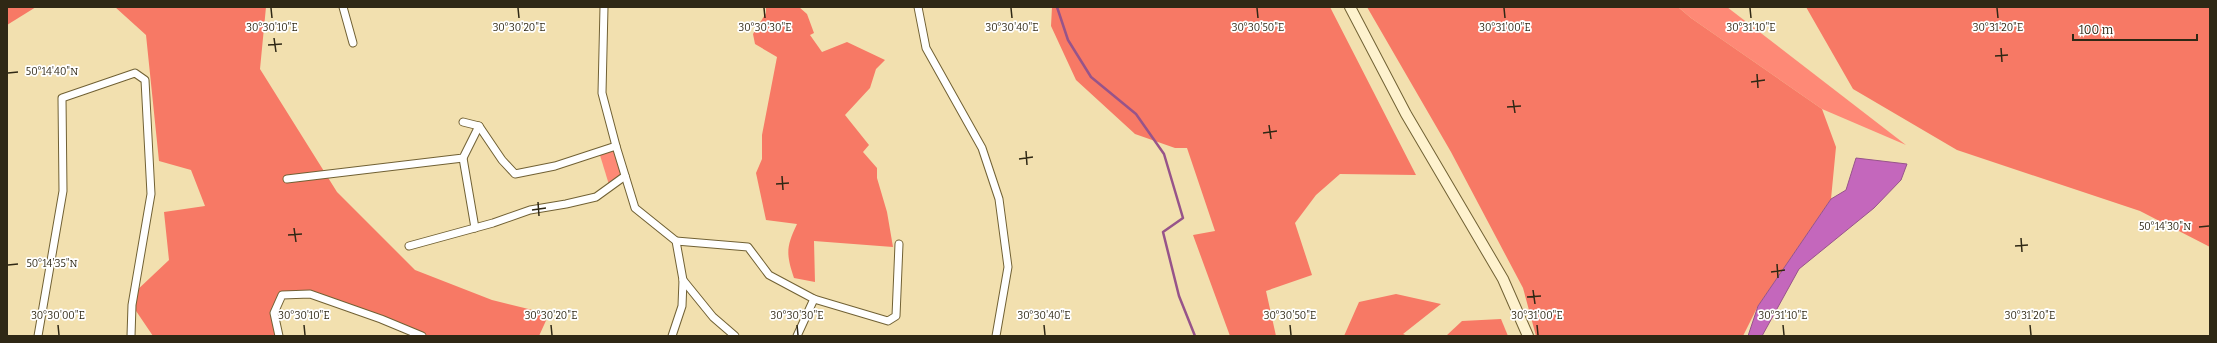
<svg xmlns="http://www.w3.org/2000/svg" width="2217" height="343" viewBox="0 0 2217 343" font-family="Bitter,serif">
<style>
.green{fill:#fe8976}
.forest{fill:#f77965}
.water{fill:#c467bc;stroke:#97548a}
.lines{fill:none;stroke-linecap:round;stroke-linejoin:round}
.stream{stroke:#97548a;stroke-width:2.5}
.street-casing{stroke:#716134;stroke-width:9}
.secondary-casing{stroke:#716134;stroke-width:12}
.street{stroke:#fff;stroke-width:7}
.secondary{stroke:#fef2ce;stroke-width:10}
.ticks{fill:none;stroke:#2f2815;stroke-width:1.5}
.ticks-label{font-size:10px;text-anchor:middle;fill:#2f2815;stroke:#fff;stroke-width:3.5;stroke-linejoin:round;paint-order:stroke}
</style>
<rect width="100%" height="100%" fill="#f2e0af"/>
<g class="green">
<polygon points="1678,7 1727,7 1906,145 1822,109 1691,18"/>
<polygon points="616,146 625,176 610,188 599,152"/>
</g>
<g class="forest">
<polygon points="7,7 36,7 7,25"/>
<polygon points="115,7 266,7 260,69 337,192 415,270 492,300 549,314 539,336 422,336 310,294 282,295 274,314 279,336 153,336 132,305 134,293 169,260 164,212 205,206 191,170 159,161 146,35"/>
<path d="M766 7H799L807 14 814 33 810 35 822 52 847 42 885 60 876 69 870 88 845 115 869 145 863 152 877 168V178L887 212 893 247 814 241 815 282 794 278C786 254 786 247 797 224L766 220 756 173 762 159V135L777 57 755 44 753 34 766 13Z"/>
<polygon points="1052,7 1330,7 1416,175 1340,174 1316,195 1295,223 1312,275 1266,291 1276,336 1230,336 1193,235 1215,231 1187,148 1175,148 1135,134 1076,80 1051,26"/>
<polygon points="1367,7 1678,7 1691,18 1822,109 1836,147 1831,199 1758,306 1743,336 1536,336 1523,288 1451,152"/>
<polygon points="1806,7 2210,7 2210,247 2140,211 1957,150 1853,89"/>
<polygon points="1396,294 1441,304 1403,334 1408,336 1344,336 1359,302"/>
<polygon points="1501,319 1508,336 1446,336 1462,321"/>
</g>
<polygon class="water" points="1856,158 1907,164 1901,180 1874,208 1799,269 1762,336 1748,336 1758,306 1831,199 1846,190"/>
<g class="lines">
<polyline class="stream" points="1057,7 1068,40 1091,77 1136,114 1164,154 1183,218 1163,232 1179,296 1195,336"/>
<g class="street-casing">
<g id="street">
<polyline points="343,7 353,43"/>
<polyline points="604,7 602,93 616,146 635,208 676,241 683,280 682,306 672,336"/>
<polyline points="918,7 926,48 982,148 999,199 1008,267 996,336"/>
<polyline points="463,122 479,126 502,160 515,174 555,166 616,146"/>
<polyline points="463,158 475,228"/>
<polyline points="287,179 463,158 479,126"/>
<polyline points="676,241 748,247 769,275 814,299 888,321 896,316 899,244"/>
<polyline points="409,246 493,223 530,210 566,204 596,197 625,176"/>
<polyline points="683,280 713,317 735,336"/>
<polyline points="38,336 63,191 62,98 135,73 145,80 151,194 132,305 131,336"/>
<polyline points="279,336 274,313 282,295 310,294 381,319 422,336"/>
<polyline points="797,336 814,299"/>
</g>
</g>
<g class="secondary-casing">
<polyline id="secondary" points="1350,7 1406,114 1503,279 1528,336"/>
</g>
<use href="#street" class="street"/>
<use href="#secondary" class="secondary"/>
</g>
<path class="ticks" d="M271 8 272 18M518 8 519 18M764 8 765 18M1011 8 1012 18M1257 8 1258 18M1504 8 1505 18M1750 8 1751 18M1997 8 1998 18M274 38 276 52M268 45 282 44M2001 48 2002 62M1995 56 2008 55M8 73 18 72M1757 74 1758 88M1751 82 1765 80M1513 100 1515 113M1507 107 1521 106M1269 125 1271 139M1263 133 1277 131M1026 151 1027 165M1019 159 1033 157M782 176 783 190M776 184 789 183M538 202 539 216M532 210 546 208M2199 227 2209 226M294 228 296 242M288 235 302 234M2021 238 2022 252M2015 246 2028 245M1777 264 1778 278M8 265 18 264M1771 272 1785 270M1533 290 1535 304M1527 297 1541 296M58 325 59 335M304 325 305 335M551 325 552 335M797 325 798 335M1044 325 1045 335M1290 325 1291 335M1537 325 1538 335M1783 325 1784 335M2030 325 2031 335"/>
<g class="ticks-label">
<text x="272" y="31">30°30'10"E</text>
<text x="519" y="31">30°30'20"E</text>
<text x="765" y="31">30°30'30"E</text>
<text x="1012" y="31">30°30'40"E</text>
<text x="1258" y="31">30°30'50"E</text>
<text x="1505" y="31">30°31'00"E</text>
<text x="1751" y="31">30°31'10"E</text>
<text x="1998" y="31">30°31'20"E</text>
<text x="52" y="75">50°14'40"N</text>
<text x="2165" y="230">50°14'30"N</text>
<text x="52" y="267">50°14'35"N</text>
<text x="58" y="319">30°30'00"E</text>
<text x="304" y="319">30°30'10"E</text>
<text x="551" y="319">30°30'20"E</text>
<text x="797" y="319">30°30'30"E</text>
<text x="1044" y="319">30°30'40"E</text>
<text x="1290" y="319">30°30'50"E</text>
<text x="1537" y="319">30°31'00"E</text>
<text x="1783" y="319">30°31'10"E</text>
<text x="2030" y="319">30°31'20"E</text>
</g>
<rect width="2217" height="343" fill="none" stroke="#2f2815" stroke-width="16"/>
<path d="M2073 34v6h124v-6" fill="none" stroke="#2f2815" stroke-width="2"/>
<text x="2079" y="34" font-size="12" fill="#2f2815" stroke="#ffffff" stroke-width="3" paint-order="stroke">100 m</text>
</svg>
